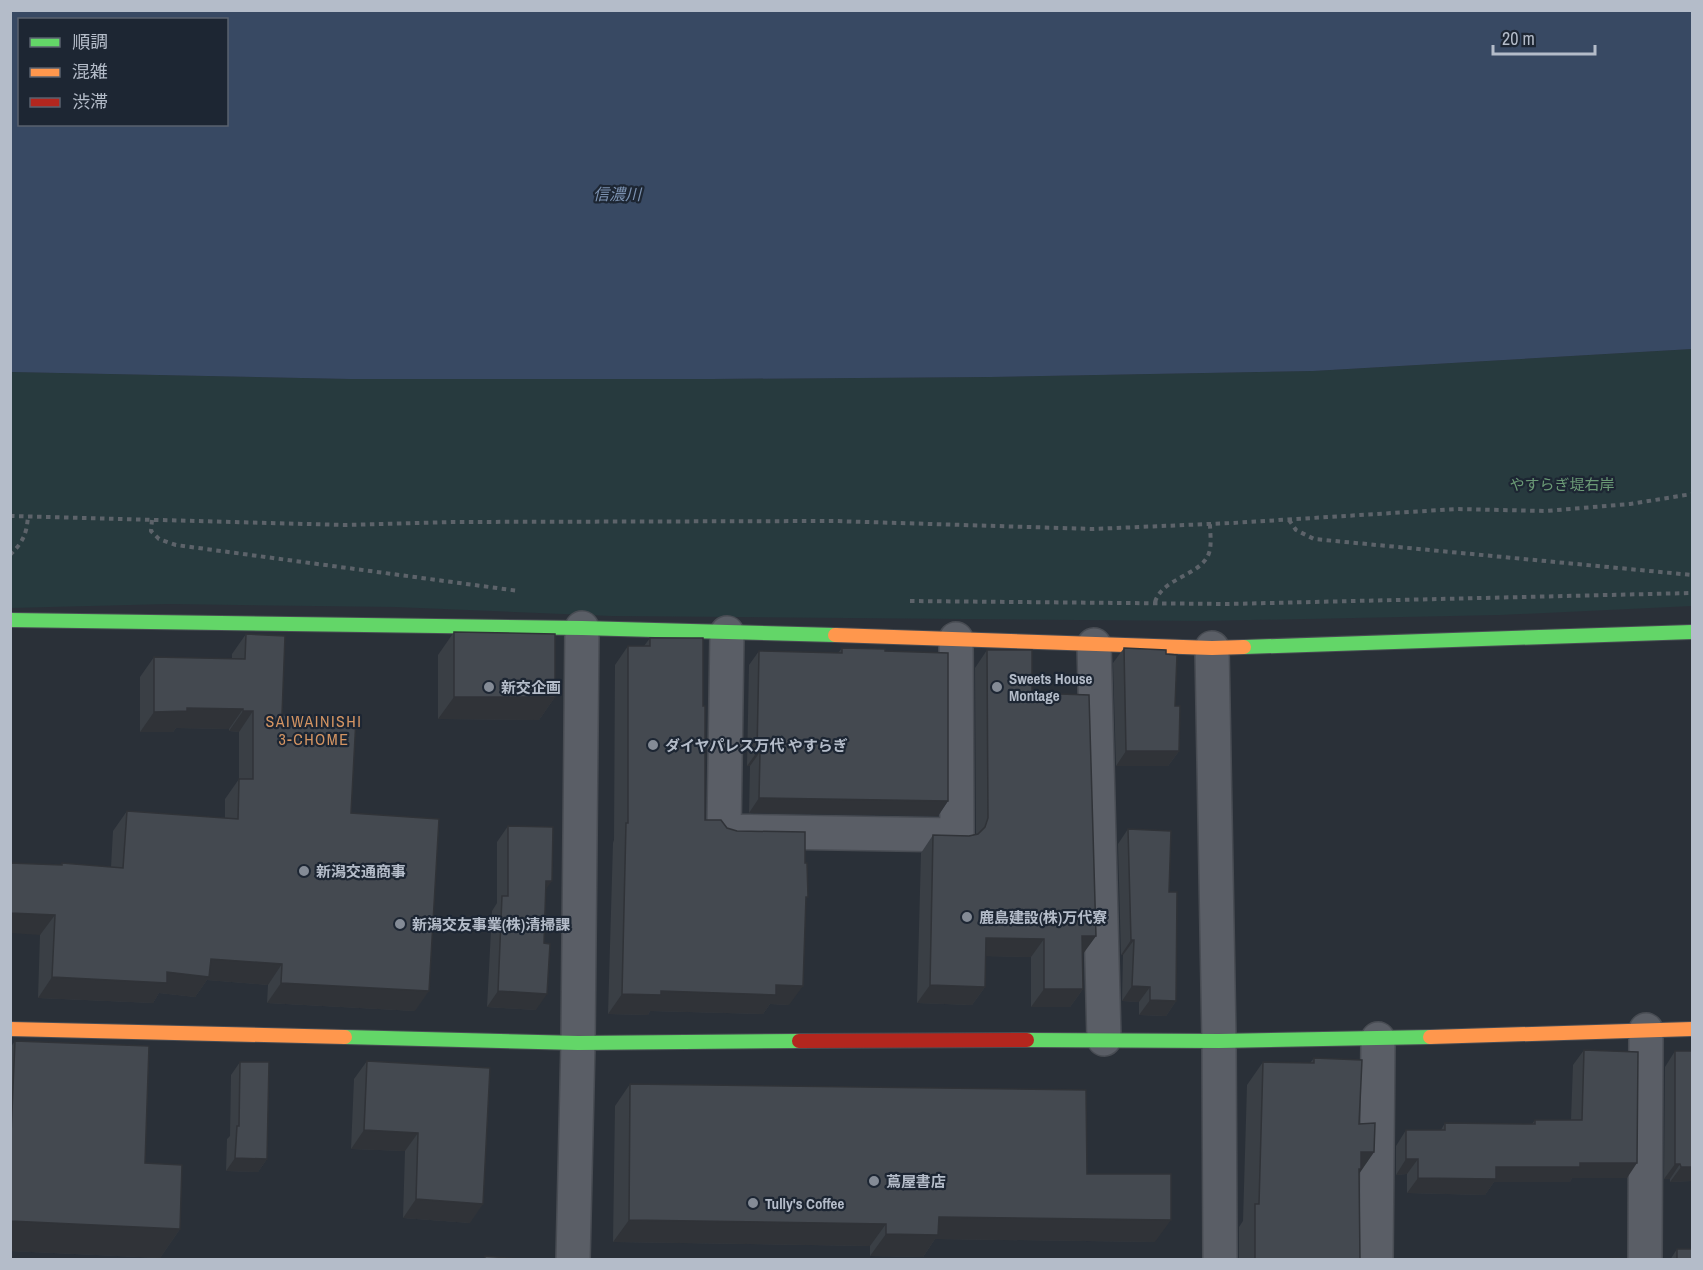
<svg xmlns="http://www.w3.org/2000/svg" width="1703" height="1270" viewBox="0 0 1703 1270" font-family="'Archivo Narrow','Noto Sans JP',sans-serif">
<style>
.green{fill:#273a3e}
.water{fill:#384963;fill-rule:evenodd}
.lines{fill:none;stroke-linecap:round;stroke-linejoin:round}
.street-casing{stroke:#484c53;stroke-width:36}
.fast-casing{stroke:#484c53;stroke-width:16}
.slow-casing{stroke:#484c53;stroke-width:16}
.jam-casing{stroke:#484c53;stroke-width:16}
.path{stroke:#5d636a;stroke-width:4;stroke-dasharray:4.5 4.5;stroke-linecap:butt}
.street{stroke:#5a5e66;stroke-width:33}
.fast{stroke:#63d668;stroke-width:14}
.slow{stroke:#ff974d;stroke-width:14}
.jam{stroke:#b3261e;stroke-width:14}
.wall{fill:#3a3f45}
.shaded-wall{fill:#303338}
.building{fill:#444950;stroke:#303338;stroke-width:1.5}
.poi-dot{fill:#848b96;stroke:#1d2633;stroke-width:2}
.labels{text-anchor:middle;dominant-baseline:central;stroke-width:4.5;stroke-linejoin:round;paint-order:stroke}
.park-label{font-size:15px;fill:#6b9a76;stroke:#1d2633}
.poi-label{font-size:15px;font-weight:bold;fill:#b4bcc9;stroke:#1d2633;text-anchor:start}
.water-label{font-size:16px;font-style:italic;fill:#7c92b1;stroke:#1d2633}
.neighbourhood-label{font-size:16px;letter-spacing:1.5px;fill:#d59563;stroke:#1d2633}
</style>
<rect width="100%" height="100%" fill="#2a3038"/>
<polygon class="green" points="1692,349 1692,606 1500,615 1203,621 611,616 395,607 169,604 11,608 10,372 350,379 711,379 990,377 1313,371"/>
<path class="water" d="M11 10 1692 11V349L1313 371 990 377 711 379H350L11 372ZM20 20H226V124H20Z"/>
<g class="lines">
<g class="street-casing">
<g id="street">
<polyline points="727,633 724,831 957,835 956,639"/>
<polyline points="1094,645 1104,1039"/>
<polyline points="1212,648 1219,1041 1220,1260"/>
<polyline points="573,1260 578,1043 582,628"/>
<polyline points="1376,1260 1378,1039"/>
<polyline points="1645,1260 1646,1030"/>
</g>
</g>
<g class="fast-casing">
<g id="fast">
<polyline points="10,620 582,628 835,635"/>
<polyline points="1244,647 1692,632"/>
<polyline points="345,1037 578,1043 799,1041"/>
<polyline points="1027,1040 1219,1041 1430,1037"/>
</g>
</g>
<g class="slow-casing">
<g id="slow">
<polyline points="835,635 1212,648 1244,647"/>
<polyline points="10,1029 345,1037"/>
<polyline points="1430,1037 1692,1029"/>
</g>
</g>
<g class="jam-casing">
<polyline id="jam" points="799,1041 1027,1040"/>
</g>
<g class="path">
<polyline points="10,516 344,525 452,522 834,521 1093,529 1232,523 1457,509 1546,511 1630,504 1692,494"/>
<polyline points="152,520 151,531 159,539 176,545 519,591"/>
<polyline points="1289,520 1296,530 1314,539 1692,575"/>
<path d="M10 555C23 542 27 534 28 515"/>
<polyline points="910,601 1228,604 1692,593"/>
<path d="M1155 602C1163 577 1201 576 1209 553 1212 544 1210 533 1210 524"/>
</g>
<use href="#street" class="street"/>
<use href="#fast" class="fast"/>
<use href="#slow" class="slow"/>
<use href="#jam" class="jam"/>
</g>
<g class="wall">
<polygon points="454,632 555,697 539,720 438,719 438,655"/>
<polygon points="246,634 282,715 351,813 415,1011 267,1003 268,985 207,980 195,997 159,993 153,1003 38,998 40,935 62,863 111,867 113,831 127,811 225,818 225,799 239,779 239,732 229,731 229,729 176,728 173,732 140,732 140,677 154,657 232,659 232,654"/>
<polygon points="650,638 703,706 705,820 727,828 805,863 806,900 789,1005 770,1004 763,1014 650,1011 648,1015 608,1014 613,843 614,840 615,665 628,646 644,646"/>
<polygon points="842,648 885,651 948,801 938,816 749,813 750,766 747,766 749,665 759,651 838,653"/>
<polygon points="1124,648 1166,654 1175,706 1179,751 1168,766 1116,766 1113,663"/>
<polygon points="987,650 1032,693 1096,936 1082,954 1083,989 1070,1007 1031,1007 1031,957 986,956 985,987 972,1005 917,1003 921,853 933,835 969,836 976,834 975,668"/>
<polygon points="508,826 546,890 536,1010 487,1007 492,911 497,903 497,842"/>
<polygon points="1128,829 1169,892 1176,1001 1166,1016 1139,1015 1139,1002 1122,1001 1123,955 1121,955 1118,844"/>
<polygon points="15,1041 145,1163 180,1229 160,1258 10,1251 10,1048"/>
<polygon points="1584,1050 1627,1178 1572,1178 1570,1182 1494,1182 1485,1195 1407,1193 1407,1174 1396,1175 1396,1146 1406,1130 1441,1130 1445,1123 1532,1124 1535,1120 1571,1120 1573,1065"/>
<polygon points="1675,1051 1692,1181 1670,1182 1670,1179 1664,1179 1665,1067"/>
<polygon points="1314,1058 1359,1124 1374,1152 1359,1174 1360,1260 1239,1260 1239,1227 1243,1221 1247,1085 1263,1062 1310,1063"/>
<polygon points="367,1061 490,1068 470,1223 403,1218 405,1151 351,1149 354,1079"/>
<polygon points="240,1062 267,1159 258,1172 226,1171 227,1139 230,1136 231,1075"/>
<polygon points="630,1084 1087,1174 1155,1242 935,1239 923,1257 870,1256 870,1246 613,1242 615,1106"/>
<polygon points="1677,1249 1692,1260 1670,1260"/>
</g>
<g class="shaded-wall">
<polygon points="454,697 555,697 539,720 438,719"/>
<polygon points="187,708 243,709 229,729 176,728 173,732 140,732 154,712"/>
<polygon points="243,711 253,711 239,732 229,731"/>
<polygon points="1126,751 1179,751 1168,766 1116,766"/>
<polygon points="757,752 760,752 750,766 747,766"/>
<polygon points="759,798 948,801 938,816 749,813"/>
<polygon points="546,881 552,881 541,896"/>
<polygon points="10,913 55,915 40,935 10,933"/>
<polygon points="1082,936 1096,936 1083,954 1070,953"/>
<polygon points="986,938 1044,939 1031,957 974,956"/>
<polygon points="1131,940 1134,940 1123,955 1121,955"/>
<polygon points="211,959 282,964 268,985 207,980 195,997 159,993 153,1003 38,998 52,977 167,972"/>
<polygon points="281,983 429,991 415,1011 267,1003"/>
<polygon points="776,985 803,986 789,1005 770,1004 763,1014 650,1011 648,1015 608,1014 622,994"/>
<polygon points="930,985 985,987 972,1005 917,1003"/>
<polygon points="1132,986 1150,987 1139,1002 1122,1001"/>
<polygon points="1044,989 1083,989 1070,1007 1031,1007"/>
<polygon points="498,991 547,994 536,1010 487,1007"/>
<polygon points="1150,1000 1176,1001 1166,1016 1139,1015"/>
<polygon points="364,1130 418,1133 405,1151 351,1149"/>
<polygon points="1361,1152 1374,1152 1358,1175"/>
<polygon points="235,1158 267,1159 258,1172 226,1171"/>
<polygon points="1406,1159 1418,1159 1407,1174 1396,1175"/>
<polygon points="1580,1163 1637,1163 1627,1178 1572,1178 1570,1182 1494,1182 1485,1195 1407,1193 1418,1178 1496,1167"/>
<polygon points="1675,1164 1680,1164 1670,1179 1664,1179"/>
<polygon points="1681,1167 1692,1167 1692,1181 1670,1182"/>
<polygon points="416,1199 483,1204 470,1223 403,1218"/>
<polygon points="939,1217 1171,1220 1155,1242 935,1239 923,1257 870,1256 886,1234"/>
<polygon points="629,1220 886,1224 870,1246 613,1242"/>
<polygon points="10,1221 180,1229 160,1258 10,1251"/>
</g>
<g class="building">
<polygon points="454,632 555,634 555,697 454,697"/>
<polygon points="246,634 285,636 282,715 356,719 351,813 439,819 429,991 281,983 282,964 211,959 209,977 167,972 167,983 52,977 55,915 10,913 10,863 62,865 62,863 123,868 127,811 238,819 239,779 253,779 253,711 243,711 243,709 187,708 187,711 154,712 154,657 245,659"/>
<polygon points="650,638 703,638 703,706 705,706 705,820 721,820 727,828 737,831 805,832 805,863 807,863 808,897 806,897 803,986 776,985 776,995 661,991 661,995 622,994 626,823 628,823 628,646 650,646"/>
<polygon points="842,648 885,649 885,651 948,653 948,801 759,798 760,752 757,752 759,651 842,653"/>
<polygon points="1124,648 1166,650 1166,654 1177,655 1175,706 1180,706 1179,751 1126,751"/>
<polygon points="987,650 1032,650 1032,693 1089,695 1096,936 1082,936 1083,989 1044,989 1044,939 986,938 985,987 930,985 933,835 969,836 978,834 985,827 988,818"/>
<polygon points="508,826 553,827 552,881 546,881 544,943 550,944 547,994 498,991 502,896 508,896"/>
<polygon points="1128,829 1171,831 1169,892 1177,892 1176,1001 1150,1000 1150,987 1132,986 1134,940 1131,940"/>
<polygon points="15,1041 149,1046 145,1163 182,1165 180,1229 10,1221 10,1158"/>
<polygon points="1584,1050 1638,1052 1637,1163 1580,1163 1580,1167 1496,1167 1496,1179 1418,1178 1418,1159 1406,1159 1406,1130 1445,1130 1445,1123 1535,1124 1535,1120 1582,1120"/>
<polygon points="1675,1051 1692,1051 1692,1167 1681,1167 1680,1164 1675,1164"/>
<polygon points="1314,1058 1362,1060 1359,1124 1375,1123 1374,1152 1361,1152 1361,1169 1359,1169 1360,1260 1276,1260 1276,1259 1255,1259 1255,1204 1259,1204 1263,1062 1314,1063"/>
<polygon points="367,1061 490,1068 483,1204 416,1199 418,1133 364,1130"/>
<polygon points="240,1062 269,1062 267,1159 235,1158 237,1126 239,1126"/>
<polygon points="630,1084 1086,1090 1087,1174 1171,1174 1171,1220 939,1217 938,1235 886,1234 886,1224 629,1220"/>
<rect x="1677" y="1249" width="15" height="11"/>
<polygon points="485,1256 531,1260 485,1260"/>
<polygon points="1619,1258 1619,1260 1578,1260"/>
</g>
<g class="poi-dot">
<circle cx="489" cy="687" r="6"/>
<circle cx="997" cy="687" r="6"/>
<circle cx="653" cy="745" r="6"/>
<circle cx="304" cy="871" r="6"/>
<circle cx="967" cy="917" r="6"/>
<circle cx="400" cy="924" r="6"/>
<circle cx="874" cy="1181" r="6"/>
<circle cx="753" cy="1203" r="6"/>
</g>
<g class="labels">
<g class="park-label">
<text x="1562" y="484">やすらぎ堤右岸</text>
</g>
<g class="poi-label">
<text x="1009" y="678">Sweets House<tspan x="1009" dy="17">Montage</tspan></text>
<text x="501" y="687">新交企画</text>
<text x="665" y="745">ダイヤパレス万代 やすらぎ</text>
<text x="316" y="871">新潟交通商事</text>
<text x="979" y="917">鹿島建設(株)万代寮</text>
<text x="412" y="924">新潟交友事業(株)清掃課</text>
<text x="886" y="1181">蔦屋書店</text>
<text x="765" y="1203">Tully's Coffee</text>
</g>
<g class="water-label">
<text x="617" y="194">信濃川</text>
</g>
<g class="neighbourhood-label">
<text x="314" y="721">SAIWAINISHI<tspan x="314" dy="18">3-CHOME</tspan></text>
</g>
</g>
<rect width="1703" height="1270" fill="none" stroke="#b4bcc9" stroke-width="24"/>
<rect x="18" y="18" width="210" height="108" fill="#1d2633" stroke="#59626f" stroke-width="1.5"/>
<rect x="30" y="38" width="30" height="9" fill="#63d668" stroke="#59626f" stroke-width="1.5"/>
<text x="72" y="48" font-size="18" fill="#b4bcc9">順調</text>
<rect x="30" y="68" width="30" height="9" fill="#ff974d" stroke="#59626f" stroke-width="1.5"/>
<text x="72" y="78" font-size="18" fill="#b4bcc9">混雑</text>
<rect x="30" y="98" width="30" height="9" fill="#b3261e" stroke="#59626f" stroke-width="1.5"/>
<text x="72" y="108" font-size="18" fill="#b4bcc9">渋滞</text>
<path d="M1493 45v9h102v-9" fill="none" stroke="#b4bcc9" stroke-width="3"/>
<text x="1502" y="45" font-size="18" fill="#b4bcc9" stroke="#1d2633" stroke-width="4.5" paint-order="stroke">20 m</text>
</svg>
